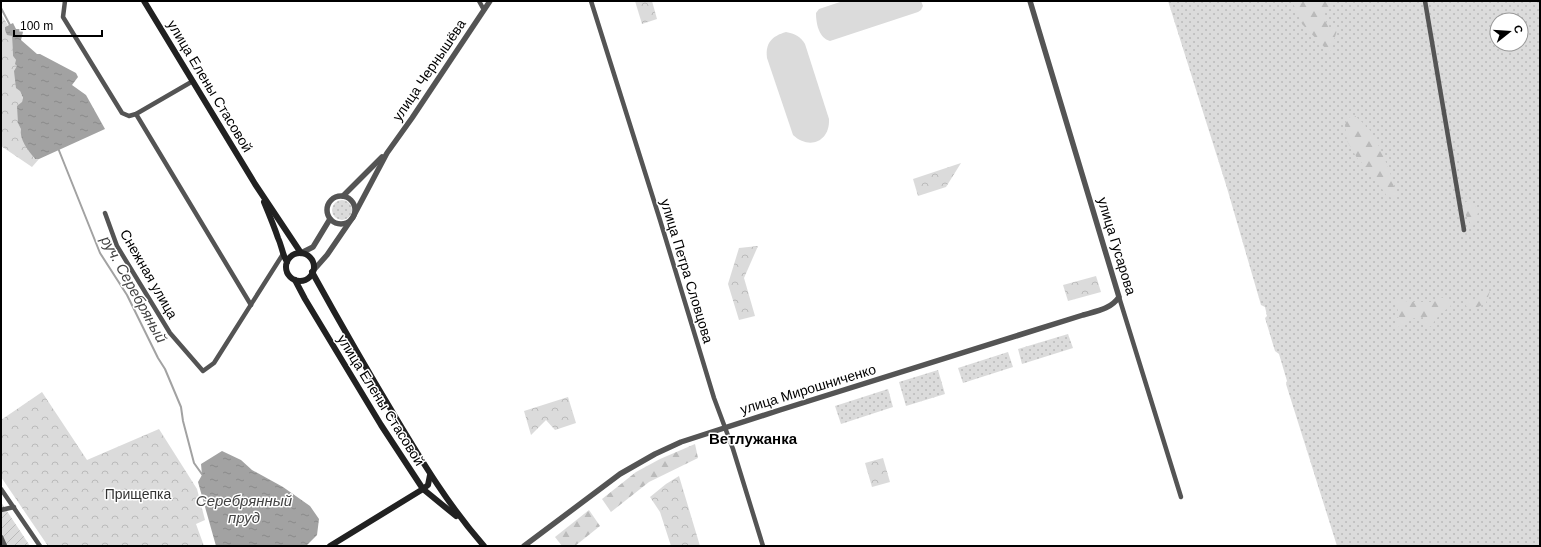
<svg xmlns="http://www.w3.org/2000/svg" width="1541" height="547" viewBox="0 0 1541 547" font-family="Helvetica,sans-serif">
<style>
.grass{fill:url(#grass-dots);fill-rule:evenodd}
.forest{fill:url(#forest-firs)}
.park{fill:url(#park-crowns)}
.garden{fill:url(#garden-furrows)}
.pitch{fill:#dbdbdb}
.water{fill:url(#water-ripples)}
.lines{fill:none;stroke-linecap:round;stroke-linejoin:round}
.stream{stroke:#a2a2a2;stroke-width:2}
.minor{stroke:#545454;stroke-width:4.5}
.tertiary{stroke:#545454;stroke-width:5.5}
.secondary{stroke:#212121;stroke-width:6}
.labels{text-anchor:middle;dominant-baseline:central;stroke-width:3;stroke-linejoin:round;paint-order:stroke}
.street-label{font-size:14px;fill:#000;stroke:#fff}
.park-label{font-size:14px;fill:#323232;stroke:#fff}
.water-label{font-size:15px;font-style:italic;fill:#434343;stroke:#fff}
.neighbourhood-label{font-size:15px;font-weight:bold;fill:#000;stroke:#fff}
</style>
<defs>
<pattern id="grass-dots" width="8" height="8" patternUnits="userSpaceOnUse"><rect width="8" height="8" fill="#dbdbdb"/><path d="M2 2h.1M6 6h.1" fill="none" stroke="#bababa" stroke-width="1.8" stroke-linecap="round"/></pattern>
<pattern id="forest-firs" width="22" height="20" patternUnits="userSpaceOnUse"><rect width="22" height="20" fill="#dbdbdb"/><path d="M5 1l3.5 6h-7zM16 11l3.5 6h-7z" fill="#bababa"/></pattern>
<pattern id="park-crowns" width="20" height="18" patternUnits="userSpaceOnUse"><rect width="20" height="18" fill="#dbdbdb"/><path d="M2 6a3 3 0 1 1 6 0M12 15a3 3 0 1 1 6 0" fill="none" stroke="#bababa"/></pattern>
<pattern id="garden-furrows" width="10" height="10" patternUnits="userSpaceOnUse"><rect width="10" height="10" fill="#dbdbdb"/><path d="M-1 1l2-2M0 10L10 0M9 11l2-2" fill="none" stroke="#bababa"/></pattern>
<pattern id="water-ripples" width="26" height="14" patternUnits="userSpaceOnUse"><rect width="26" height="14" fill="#a2a2a2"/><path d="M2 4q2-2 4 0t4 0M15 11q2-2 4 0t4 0" fill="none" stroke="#8a8a8a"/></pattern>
</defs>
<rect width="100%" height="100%" fill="#fff"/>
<g class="grass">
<path d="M1168 1H1540V546H1337L1286 384 1287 381 1279 354 1275 351 1265 318 1267 316 1265 307 1261 305 1227 188ZM1497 20H1521V44H1497Z"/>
<circle cx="342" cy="210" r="10"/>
<polygon points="1068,334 1073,348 1022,364 1018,349"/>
<polygon points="1008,352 1013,367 963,383 958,368"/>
<polygon points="938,370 945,394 906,406 899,382"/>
<polygon points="888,389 893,407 841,424 835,406"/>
</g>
<g class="forest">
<polygon points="1292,1 1328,1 1333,3 1323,15 1329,28 1338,27 1330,53 1302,24"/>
<path d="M1355 116C1360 120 1365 125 1369 129 1377 139 1398 185 1395 197L1392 198 1387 196 1368 169 1357 158 1347 141 1345 125 1347 118Z"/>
<path d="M1468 201 1473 204 1479 210 1473 226H1472C1468 219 1462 211 1464 203Z"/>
<polygon points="1487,291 1490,291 1486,303 1478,307 1467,308 1465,302 1480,297"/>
<polygon points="1437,296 1446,299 1451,306 1440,314 1431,326 1426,329 1422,324 1424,317 1408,319 1397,328 1395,319 1399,317 1396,299 1410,302 1433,302"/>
<polygon points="695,444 698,458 649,482 611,512 602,499 636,472 660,459"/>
<polygon points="589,510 600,526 575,546 562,546 555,537"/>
</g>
<g class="park">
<polygon points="635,1 652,1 657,19 642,24"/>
<polygon points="1,14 8,25 5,27 5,30 7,34 12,36 13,56 16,60 20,91 23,99 22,102 21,129 34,159 39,159 32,167 1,146"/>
<polygon points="961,163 946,187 918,196 913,179"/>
<polygon points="758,246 744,278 755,316 739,320 728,284 739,248"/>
<polygon points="1096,276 1101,292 1068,301 1063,285"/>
<polygon points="42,392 87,460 159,429 197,489 205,520 196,524 204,546 48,546 1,477 1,420"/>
<polygon points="568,397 576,423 555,430 546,420 531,435 524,411"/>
<polygon points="883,458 890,482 872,487 865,463"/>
<polygon points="679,476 700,546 671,546 660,512 650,497 666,484"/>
</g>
<polygon class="garden" points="1,502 30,546 1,546"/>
<g class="pitch">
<path d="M843 1H921L923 6 921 10 918 12 830 41C819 38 816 24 816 13L819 9Z"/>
<path d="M786 32C795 34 800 36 805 44L829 119C830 142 809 150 793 135L767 58C765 43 772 36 786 32Z"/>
</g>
<g class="water">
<path d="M13 23 16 29H21L23 32 21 40 37 54H40L76 73 78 77 72 85 86 95 105 129 39 159H35C28 150 19 139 21 129L18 123 17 106 22 102 23 98 20 91 16 88 14 71 17 66 15 64 16 60 13 56 12 36 7 35 5 30V27Z"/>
<polygon points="222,451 241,460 252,470 283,487 310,506 319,519 317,535 306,546 216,546 198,482 202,475 201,464"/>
</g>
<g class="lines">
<g class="stream">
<polyline points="1,8 11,27"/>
<polyline points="58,148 100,253 127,295 158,358 165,369 181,407 183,421 194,463 204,477"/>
</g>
<g class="minor">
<polyline points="65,1 63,17 122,113 129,116 136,114 193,81"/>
<polyline points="479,1 484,10"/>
<polyline points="591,1 660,220 714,398 733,449 763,546"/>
<polyline points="1425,1 1464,230"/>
<polyline points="136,114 251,305"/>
<polyline points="105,213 117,246 170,333 203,371 214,363 283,254"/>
<polyline points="1119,297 1181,497"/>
<polyline points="1,489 40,546"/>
<polyline points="1,510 14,507"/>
<polyline points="1,537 5,546"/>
</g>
<g class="tertiary">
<circle cx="341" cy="210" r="14"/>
<polyline points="343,196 382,157"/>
<polyline points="301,253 313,247 330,219"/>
<polyline points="312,272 327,255 353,217 387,153 412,118 490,1"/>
<path d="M524 546 620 474 655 454 681 442 780 410 1083 315C1097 311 1111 309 1119 297L1030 1"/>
</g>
<g class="secondary">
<polyline points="144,1 255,184 301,253"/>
<path d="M264 202C269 214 274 226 278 238 282 246 282 254 287 262"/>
<circle cx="300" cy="267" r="14"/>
<path d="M312 272C339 321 367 370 396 418 423 463 449 506 484 546"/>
<polyline points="295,280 305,299 381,425 423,489 456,516"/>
<polyline points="330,546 423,489 428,485 430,475"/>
</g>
</g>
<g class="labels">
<g class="street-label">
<text transform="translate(429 70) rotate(-56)">улица Чернышёва</text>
<text transform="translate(210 86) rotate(59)">улица Елены Стасовой</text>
<text transform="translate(1117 246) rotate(73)">улица Гусарова</text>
<text transform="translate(687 271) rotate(73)">улица Петра Словцова</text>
<text transform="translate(149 274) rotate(60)">Снежная улица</text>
<text transform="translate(808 389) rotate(-17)">улица Мирошниченко</text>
<text transform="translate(381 400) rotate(58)">улица Елены Стасовой</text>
</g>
<g class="park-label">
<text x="138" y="494">Прищепка</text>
</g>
<g class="water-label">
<text transform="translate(134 289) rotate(61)">руч. Серебряный</text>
<text x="244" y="500">Серебрянный<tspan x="244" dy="17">пруд</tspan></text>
</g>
<g class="neighbourhood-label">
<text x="753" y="438">Ветлужанка</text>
</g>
</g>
<rect width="1541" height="547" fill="none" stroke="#000000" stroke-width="4"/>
<g transform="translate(1509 32) rotate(73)"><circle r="19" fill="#ffffff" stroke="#999999"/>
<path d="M0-3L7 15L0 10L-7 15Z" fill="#000000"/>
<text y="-6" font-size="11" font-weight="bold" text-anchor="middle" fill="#000000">С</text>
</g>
<path d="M14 30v6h88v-6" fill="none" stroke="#000000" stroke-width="2"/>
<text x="20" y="30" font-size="12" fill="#000000" stroke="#ffffff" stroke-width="3" paint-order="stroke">100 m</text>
</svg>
